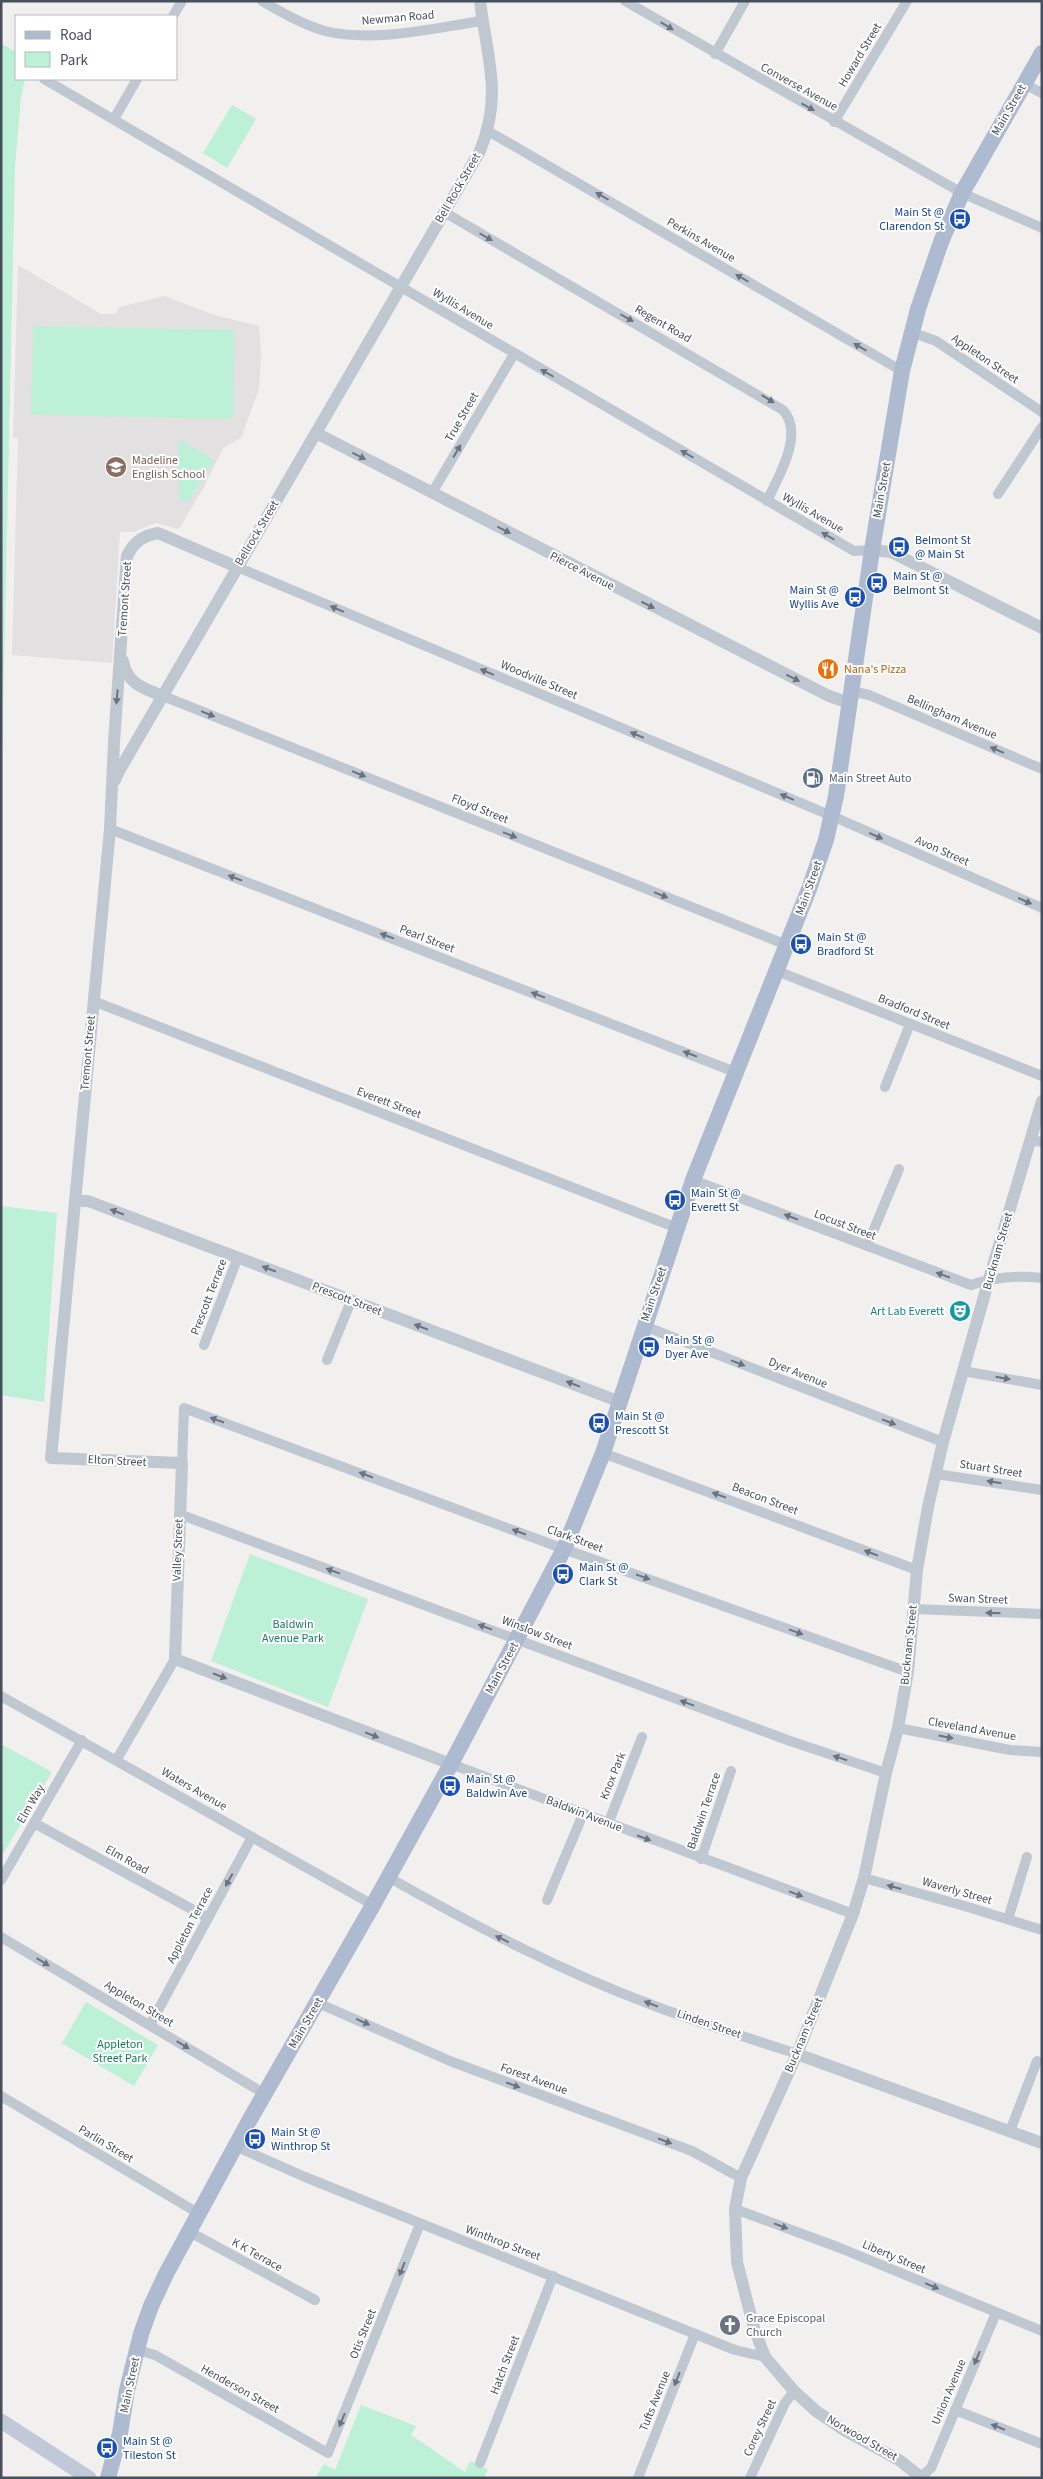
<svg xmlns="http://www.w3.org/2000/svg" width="1043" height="2479" viewBox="0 0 1043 2479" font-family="'Source Sans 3',sans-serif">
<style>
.education{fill:#e3e0e1}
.green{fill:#bcf0d7}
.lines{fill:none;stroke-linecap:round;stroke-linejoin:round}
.minor{stroke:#bfc7d1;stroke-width:10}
.tertiary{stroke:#bfc7d1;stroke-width:12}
.secondary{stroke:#c1c9d8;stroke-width:15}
.primary{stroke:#aebacf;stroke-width:16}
.oneway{fill:#6b7380}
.labels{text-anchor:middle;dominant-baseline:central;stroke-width:4;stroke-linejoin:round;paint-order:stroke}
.street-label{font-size:12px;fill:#474f5d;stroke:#fff}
.transit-label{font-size:12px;fill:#164399;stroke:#fff;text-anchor:start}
.education-label{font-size:12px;fill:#785e54;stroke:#fff;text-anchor:start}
.food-label{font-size:12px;fill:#c56008;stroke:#fff;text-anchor:start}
.service-label{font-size:12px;fill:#4e5e75;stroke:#fff;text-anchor:start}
.culture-label{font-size:12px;fill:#0d838f;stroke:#fff;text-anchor:end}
.park-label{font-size:12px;fill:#158159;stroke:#fff}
.worship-label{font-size:12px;fill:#5b616d;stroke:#fff;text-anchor:start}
</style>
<rect width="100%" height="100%" fill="#f2efef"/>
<polygon class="education" points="18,265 101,314 115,314 119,307 165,296 214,315 259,326 261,355 259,389 241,438 223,448 204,487 179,529 156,523 134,532 120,532 112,663 12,655 18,438 13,437"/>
<g class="green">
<polygon points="2,44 16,52 16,79 25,79 21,97 15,166 1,803"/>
<polygon points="232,105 256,119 227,168 203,153"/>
<polygon points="33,326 234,330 233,419 31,415"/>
<polygon points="181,441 214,460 189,501 180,501 178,442"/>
<polygon points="1,1206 57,1213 44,1402 1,1395"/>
<polygon points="250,1554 368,1599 328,1707 211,1661"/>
<polygon points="1,1744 52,1772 1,1857"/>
<polygon points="86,2002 158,2045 134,2086 63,2044 61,2045"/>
<polygon points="361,2405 416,2426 411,2435 465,2472 470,2461 488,2469 484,2478 315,2478 324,2464 335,2470"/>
</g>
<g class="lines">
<g class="minor">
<path d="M262 1C282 13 303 25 325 31 375 43 432 28 482 21"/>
<polyline points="625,1 962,193 1042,228"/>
<polyline points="173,16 182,1"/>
<polyline points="715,54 745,1"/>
<polyline points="44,79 854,551 872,550"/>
<polyline points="1024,84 1042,93"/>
<polyline points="114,119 137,79"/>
<polyline points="834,122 907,1"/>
<polyline points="488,131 902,371"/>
<path d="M444 212 783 410C805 434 778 477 767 501"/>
<polyline points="911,332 936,341 1042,412"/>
<polyline points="432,493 514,354"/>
<polyline points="998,494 1042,427"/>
<polyline points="237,567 832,816 1042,908"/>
<polyline points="851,691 869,695 1042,769"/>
<polyline points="163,696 787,945"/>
<polyline points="110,829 735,1072"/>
<polyline points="777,971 1042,1076"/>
<polyline points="93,1001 677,1228"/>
<polyline points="885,1087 910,1024"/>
<polyline points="1030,1140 1042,1142"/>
<path d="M693 1180 971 1285C994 1277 1017 1275 1042 1278"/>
<polyline points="867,1246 899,1169"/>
<polyline points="644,1326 943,1442"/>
<polyline points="204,1345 238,1257"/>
<polyline points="327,1360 351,1301"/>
<polyline points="963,1371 1042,1385"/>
<polyline points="603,1453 917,1570"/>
<polyline points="182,1463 184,1408 564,1549 908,1672"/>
<polyline points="936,1474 1042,1490"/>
<polyline points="179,1514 790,1741 886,1773"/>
<polyline points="913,1609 1042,1614"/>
<polyline points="1,1696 373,1905"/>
<polyline points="898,1728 1010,1750 1042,1752"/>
<polyline points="117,1759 175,1659"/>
<polyline points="451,1764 853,1914"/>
<polyline points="34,1823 208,1918"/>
<polyline points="608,1824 642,1737"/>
<polyline points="701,1859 731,1771"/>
<path d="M388 1877C473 1925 561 1971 652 2005 700 2023 749 2038 797 2054"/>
<polyline points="864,1878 968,1907 1042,1930"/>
<polyline points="1,1880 82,1740"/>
<polyline points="547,1900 583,1814"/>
<polyline points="1008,1919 1027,1857"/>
<polyline points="1,1937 265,2094"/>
<polyline points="318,2003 450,2061 692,2151 741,2178"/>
<polyline points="150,2025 252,1837"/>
<polyline points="1,2096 198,2213"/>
<polyline points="1010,2131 1037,2061"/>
<polyline points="235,2146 305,2177 735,2350 765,2357"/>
<polyline points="735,2209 840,2248 1042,2331"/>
<polyline points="188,2231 315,2300"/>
<polyline points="138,2350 155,2355 328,2453 420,2224"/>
<polyline points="955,2410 1042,2444"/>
<polyline points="480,2463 553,2276"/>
<polyline points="921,2477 931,2468 996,2313"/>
<polyline points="638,2478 695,2334"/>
<polyline points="750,2478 785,2403 794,2391"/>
</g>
<g class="tertiary">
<polyline points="316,433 829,696 849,703"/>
<polyline points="872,550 891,552 1042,628"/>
<path d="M237 567 158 533C142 536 134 542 127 556L114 742 110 829 51 1458 182 1463 175 1659 451 1764"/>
<path d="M123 661C127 684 143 688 163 696"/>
<path d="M115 780 119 771 480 151C503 94 487 59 480 1"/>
<polyline points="75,1201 88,1201 618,1401"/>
<polyline points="797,2054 1042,2143"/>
<polyline points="922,2478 899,2460 844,2430 816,2411 794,2391 765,2357 754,2328 737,2262 735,2209 741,2178 797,2054 853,1914 864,1878 886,1773 898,1728 908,1672 917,1570 928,1507 943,1442 989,1279 1042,1101"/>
</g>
<polyline class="secondary" points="1,2421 89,2478"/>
<polyline class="primary" points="108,2478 120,2433 127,2390 141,2334 151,2306 166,2274 249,2121 373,1905 451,1764 564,1549 603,1453 693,1180 809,889 826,840 836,796 872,550 902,371 918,309 941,242 962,193 1042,53"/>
</g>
<defs><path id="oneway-solid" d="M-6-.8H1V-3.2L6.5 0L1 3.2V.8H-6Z" transform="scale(1.25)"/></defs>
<g class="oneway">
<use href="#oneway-solid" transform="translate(667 26) rotate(31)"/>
<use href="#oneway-solid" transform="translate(808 107) rotate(29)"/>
<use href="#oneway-solid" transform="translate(602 196) rotate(-150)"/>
<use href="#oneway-solid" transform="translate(486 237) rotate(30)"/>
<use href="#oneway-solid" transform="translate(742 278) rotate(-150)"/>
<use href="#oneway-solid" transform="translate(627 318) rotate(30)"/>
<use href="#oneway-solid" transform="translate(860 347) rotate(-150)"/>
<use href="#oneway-solid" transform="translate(547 373) rotate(-150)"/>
<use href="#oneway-solid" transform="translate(768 399) rotate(32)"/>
<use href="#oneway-solid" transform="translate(457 451) rotate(-60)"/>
<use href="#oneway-solid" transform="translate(687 454) rotate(-150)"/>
<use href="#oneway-solid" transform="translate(359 456) rotate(27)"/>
<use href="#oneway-solid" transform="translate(504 530) rotate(27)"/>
<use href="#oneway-solid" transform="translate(828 536) rotate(-150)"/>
<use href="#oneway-solid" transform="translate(648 605) rotate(27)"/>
<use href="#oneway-solid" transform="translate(337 609) rotate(-157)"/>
<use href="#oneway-solid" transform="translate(487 672) rotate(-157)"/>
<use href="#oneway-solid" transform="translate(793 678) rotate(27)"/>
<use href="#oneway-solid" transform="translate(117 697) rotate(95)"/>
<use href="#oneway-solid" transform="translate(208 714) rotate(22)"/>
<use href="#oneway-solid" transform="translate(637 735) rotate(-157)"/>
<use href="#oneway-solid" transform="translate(997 750) rotate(-157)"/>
<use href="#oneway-solid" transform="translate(359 774) rotate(22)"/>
<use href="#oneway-solid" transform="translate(787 797) rotate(-157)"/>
<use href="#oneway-solid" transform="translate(510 835) rotate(22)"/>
<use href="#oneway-solid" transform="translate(876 836) rotate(24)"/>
<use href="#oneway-solid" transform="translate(235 878) rotate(-159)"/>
<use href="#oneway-solid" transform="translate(661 895) rotate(22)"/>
<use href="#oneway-solid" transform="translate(1025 901) rotate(24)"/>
<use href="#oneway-solid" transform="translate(387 936) rotate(-159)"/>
<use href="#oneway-solid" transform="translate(538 995) rotate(-159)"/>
<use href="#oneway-solid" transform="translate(690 1054) rotate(-159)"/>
<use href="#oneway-solid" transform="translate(117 1212) rotate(-159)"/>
<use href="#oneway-solid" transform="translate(791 1217) rotate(-159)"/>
<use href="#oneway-solid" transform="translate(269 1269) rotate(-159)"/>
<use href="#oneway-solid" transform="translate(943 1275) rotate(-160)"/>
<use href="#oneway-solid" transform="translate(421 1327) rotate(-159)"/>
<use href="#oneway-solid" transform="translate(738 1363) rotate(21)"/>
<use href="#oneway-solid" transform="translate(1003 1378) rotate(10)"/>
<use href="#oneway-solid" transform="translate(573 1384) rotate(-159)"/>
<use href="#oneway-solid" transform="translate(217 1420) rotate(-161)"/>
<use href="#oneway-solid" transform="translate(889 1422) rotate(21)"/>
<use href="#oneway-solid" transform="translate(366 1475) rotate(-159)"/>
<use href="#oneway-solid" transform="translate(994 1482) rotate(-171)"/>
<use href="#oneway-solid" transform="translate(719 1495) rotate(-160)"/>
<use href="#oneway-solid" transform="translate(519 1532) rotate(-159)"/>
<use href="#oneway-solid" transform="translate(871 1553) rotate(-159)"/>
<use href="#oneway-solid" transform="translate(333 1571) rotate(-160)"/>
<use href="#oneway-solid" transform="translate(643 1577) rotate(20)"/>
<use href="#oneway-solid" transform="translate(993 1613) rotate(-179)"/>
<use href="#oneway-solid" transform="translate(485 1627) rotate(-160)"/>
<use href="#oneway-solid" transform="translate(796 1632) rotate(20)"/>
<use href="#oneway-solid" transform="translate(220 1676) rotate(21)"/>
<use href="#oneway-solid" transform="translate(687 1703) rotate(-160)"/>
<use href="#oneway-solid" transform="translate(372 1735) rotate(21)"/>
<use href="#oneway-solid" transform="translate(946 1737) rotate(11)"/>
<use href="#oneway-solid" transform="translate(840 1758) rotate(-162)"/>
<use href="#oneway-solid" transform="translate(644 1838) rotate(20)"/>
<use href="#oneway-solid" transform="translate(229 1880) rotate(119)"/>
<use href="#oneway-solid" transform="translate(894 1887) rotate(-165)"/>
<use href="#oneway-solid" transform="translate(796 1894) rotate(20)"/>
<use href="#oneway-solid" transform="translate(502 1939) rotate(-154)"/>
<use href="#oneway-solid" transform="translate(43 1962) rotate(31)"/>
<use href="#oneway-solid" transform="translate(651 2004) rotate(-159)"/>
<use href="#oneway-solid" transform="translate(363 2022) rotate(24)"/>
<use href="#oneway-solid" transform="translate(183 2045) rotate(31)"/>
<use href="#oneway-solid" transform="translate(513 2085) rotate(20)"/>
<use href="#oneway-solid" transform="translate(665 2141) rotate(21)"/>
<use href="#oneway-solid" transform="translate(781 2226) rotate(21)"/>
<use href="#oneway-solid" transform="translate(402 2269) rotate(111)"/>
<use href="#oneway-solid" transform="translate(932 2286) rotate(23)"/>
<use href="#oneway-solid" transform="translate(977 2358) rotate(113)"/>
<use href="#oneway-solid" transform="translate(677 2379) rotate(112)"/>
<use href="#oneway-solid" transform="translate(342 2420) rotate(113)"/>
<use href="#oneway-solid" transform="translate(998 2427) rotate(-158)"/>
</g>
<defs>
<g id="bus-disc" transform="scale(1.125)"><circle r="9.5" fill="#1a4fb4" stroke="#fff"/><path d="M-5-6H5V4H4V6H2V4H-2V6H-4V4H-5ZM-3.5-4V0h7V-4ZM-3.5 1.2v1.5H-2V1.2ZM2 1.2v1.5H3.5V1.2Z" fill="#fff"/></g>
<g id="school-disc" transform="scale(1.125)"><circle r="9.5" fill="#8d6e63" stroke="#fff"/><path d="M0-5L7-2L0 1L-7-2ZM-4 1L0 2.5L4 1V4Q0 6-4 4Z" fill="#fff"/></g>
<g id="restaurant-disc" transform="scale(1.125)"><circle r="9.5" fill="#e8710a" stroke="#fff"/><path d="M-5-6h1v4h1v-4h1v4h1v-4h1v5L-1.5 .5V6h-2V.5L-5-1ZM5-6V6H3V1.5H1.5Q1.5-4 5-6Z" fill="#fff"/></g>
<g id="fuel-disc" transform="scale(1.125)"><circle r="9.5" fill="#5c6f8a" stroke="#fff"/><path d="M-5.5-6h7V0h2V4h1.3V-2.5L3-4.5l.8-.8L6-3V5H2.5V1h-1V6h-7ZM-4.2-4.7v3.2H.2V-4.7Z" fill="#fff"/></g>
<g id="theatre-disc" transform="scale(1.125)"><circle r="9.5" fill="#0f9aa8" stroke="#fff"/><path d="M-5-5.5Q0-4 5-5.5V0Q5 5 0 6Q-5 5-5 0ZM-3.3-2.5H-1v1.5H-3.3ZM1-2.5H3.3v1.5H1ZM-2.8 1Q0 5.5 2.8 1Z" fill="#fff"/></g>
<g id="church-disc" transform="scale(1.125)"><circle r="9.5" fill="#6b7280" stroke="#fff"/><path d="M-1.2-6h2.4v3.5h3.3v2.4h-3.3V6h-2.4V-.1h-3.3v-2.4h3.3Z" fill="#fff"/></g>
</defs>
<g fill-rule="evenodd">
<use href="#bus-disc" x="960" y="219"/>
<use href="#school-disc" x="116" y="467"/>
<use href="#bus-disc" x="899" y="547"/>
<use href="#bus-disc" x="877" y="583"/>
<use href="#bus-disc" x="855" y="597"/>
<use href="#restaurant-disc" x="828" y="669"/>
<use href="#fuel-disc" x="813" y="778"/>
<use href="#bus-disc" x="801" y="944"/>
<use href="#bus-disc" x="675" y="1200"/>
<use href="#theatre-disc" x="960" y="1311"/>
<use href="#bus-disc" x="649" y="1347"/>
<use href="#bus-disc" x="599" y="1423"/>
<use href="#bus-disc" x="563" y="1574"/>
<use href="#bus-disc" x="450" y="1786"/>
<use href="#bus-disc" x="255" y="2139"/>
<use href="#church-disc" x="730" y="2325"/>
<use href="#bus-disc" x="107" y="2448"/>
</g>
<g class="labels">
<g class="street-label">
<text transform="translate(398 18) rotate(-5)">Newman Road</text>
<text transform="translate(860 55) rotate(-59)">Howard Street</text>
<text transform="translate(799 87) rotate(29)">Converse Avenue</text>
<text transform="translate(1009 110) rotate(-60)">Main Street</text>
<text transform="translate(458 188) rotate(-60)">Bell Rock Street</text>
<text transform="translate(701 240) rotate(30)">Perkins Avenue</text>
<text transform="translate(463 309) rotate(31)">Wyllis Avenue</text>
<text transform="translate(663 324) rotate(30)">Regent Road</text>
<text transform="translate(985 359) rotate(34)">Appleton Street</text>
<text transform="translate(462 417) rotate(-60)">True Street</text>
<text transform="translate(882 490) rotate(-80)">Main Street</text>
<text transform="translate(813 513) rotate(30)">Wyllis Avenue</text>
<text transform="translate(257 533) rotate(-59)">Bellrock Street</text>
<text transform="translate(582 571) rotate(27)">Pierce Avenue</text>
<text transform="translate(125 599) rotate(-86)">Tremont Street</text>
<text transform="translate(539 680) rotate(23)">Woodville Street</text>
<text transform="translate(952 717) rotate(23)">Bellingham Avenue</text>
<text transform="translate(480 809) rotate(22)">Floyd Street</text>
<text transform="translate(942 851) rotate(24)">Avon Street</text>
<text transform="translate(809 888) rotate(-70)">Main Street</text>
<text transform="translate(427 939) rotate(21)">Pearl Street</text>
<text transform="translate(914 1012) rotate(22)">Bradford Street</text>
<text transform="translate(88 1053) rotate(-85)">Tremont Street</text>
<text transform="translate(389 1103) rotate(21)">Everett Street</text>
<text transform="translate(845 1225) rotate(21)">Locust Street</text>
<text transform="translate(998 1251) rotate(-74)">Bucknam Street</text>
<text transform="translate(654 1294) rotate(-71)">Main Street</text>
<text transform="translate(209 1297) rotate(-69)">Prescott Terrace</text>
<text transform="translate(347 1299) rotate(21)">Prescott Street</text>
<text transform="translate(798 1373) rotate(22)">Dyer Avenue</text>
<text transform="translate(117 1461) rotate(3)">Elton Street</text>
<text transform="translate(991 1469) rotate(9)">Stuart Street</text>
<text transform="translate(765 1499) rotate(21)">Beacon Street</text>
<text transform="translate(575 1539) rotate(20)">Clark Street</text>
<text transform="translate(178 1550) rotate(-88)">Valley Street</text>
<text transform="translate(978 1599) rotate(2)">Swan Street</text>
<text transform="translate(537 1633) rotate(21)">Winslow Street</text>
<text transform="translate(909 1645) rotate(-84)">Bucknam Street</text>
<text transform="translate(502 1668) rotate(-62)">Main Street</text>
<text transform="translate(972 1729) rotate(10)">Cleveland Avenue</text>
<text transform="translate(613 1776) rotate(-68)">Knox Park</text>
<text transform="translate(194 1789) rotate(30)">Waters Avenue</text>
<text transform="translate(31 1804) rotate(-60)">Elm Way</text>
<text transform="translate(704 1811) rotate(-71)">Baldwin Terrace</text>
<text transform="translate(584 1814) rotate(21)">Baldwin Avenue</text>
<text transform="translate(127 1860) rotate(29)">Elm Road</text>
<text transform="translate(957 1891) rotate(16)">Waverly Street</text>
<text transform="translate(190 1925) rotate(-62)">Appleton Terrace</text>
<text transform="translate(139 2004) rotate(31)">Appleton Street</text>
<text transform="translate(306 2023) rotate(-60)">Main Street</text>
<text transform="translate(709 2024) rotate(19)">Linden Street</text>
<text transform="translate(804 2035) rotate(-67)">Bucknam Street</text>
<text transform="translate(534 2079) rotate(20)">Forest Avenue</text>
<text transform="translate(106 2144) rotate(31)">Parlin Street</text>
<text transform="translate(503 2243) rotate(21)">Winthrop Street</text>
<text transform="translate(257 2255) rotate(29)">K K Terrace</text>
<text transform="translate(894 2257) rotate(23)">Liberty Street</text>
<text transform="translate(363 2334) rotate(-68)">Otis Street</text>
<text transform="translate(505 2365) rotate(-69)">Hatch Street</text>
<text transform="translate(130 2385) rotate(-78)">Main Street</text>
<text transform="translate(240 2389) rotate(29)">Henderson Street</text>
<text transform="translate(949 2392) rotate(-67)">Union Avenue</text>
<text transform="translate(655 2401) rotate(-68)">Tufts Avenue</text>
<text transform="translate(760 2428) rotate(-65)">Corey Street</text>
<text transform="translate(862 2438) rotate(30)">Norwood Street</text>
</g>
<g class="transit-label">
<text x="944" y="212" text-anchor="end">Main St @<tspan x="944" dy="14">Clarendon St</tspan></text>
<text x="915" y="540">Belmont St<tspan x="915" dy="14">@ Main St</tspan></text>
<text x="893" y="576">Main St @<tspan x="893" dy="14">Belmont St</tspan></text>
<text x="839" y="590" text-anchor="end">Main St @<tspan x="839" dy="14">Wyllis Ave</tspan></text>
<text x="817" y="937">Main St @<tspan x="817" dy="14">Bradford St</tspan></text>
<text x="691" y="1193">Main St @<tspan x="691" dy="14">Everett St</tspan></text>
<text x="665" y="1340">Main St @<tspan x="665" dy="14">Dyer Ave</tspan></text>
<text x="615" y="1416">Main St @<tspan x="615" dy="14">Prescott St</tspan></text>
<text x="579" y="1567">Main St @<tspan x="579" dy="14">Clark St</tspan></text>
<text x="466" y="1779">Main St @<tspan x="466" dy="14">Baldwin Ave</tspan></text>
<text x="271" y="2132">Main St @<tspan x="271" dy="14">Winthrop St</tspan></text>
<text x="123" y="2441">Main St @<tspan x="123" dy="14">Tileston St</tspan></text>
</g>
<g class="education-label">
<text x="132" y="460">Madeline<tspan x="132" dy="14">English School</tspan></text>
</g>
<g class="food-label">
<text x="844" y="669">Nana's Pizza</text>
</g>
<g class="service-label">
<text x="829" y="778">Main Street Auto</text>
</g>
<g class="culture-label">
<text x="944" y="1311">Art Lab Everett</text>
</g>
<g class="park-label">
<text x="293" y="1624">Baldwin<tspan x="293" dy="14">Avenue Park</tspan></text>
<text x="120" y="2044">Appleton<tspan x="120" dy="14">Street Park</tspan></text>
</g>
<g class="worship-label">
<text x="746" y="2318">Grace Episcopal<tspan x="746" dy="14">Church</tspan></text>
</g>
</g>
<rect width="1043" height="2479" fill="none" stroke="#474f5d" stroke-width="5"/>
<rect x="15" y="15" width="162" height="65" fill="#ffffff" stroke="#b5b9be"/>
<rect x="25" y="31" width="25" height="8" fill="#aebacf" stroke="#b5b9be"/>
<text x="60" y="40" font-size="15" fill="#474f5d">Road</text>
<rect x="25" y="52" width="25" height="15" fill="#bcf0d7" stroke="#b5b9be"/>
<text x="60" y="65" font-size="15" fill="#474f5d">Park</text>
</svg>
